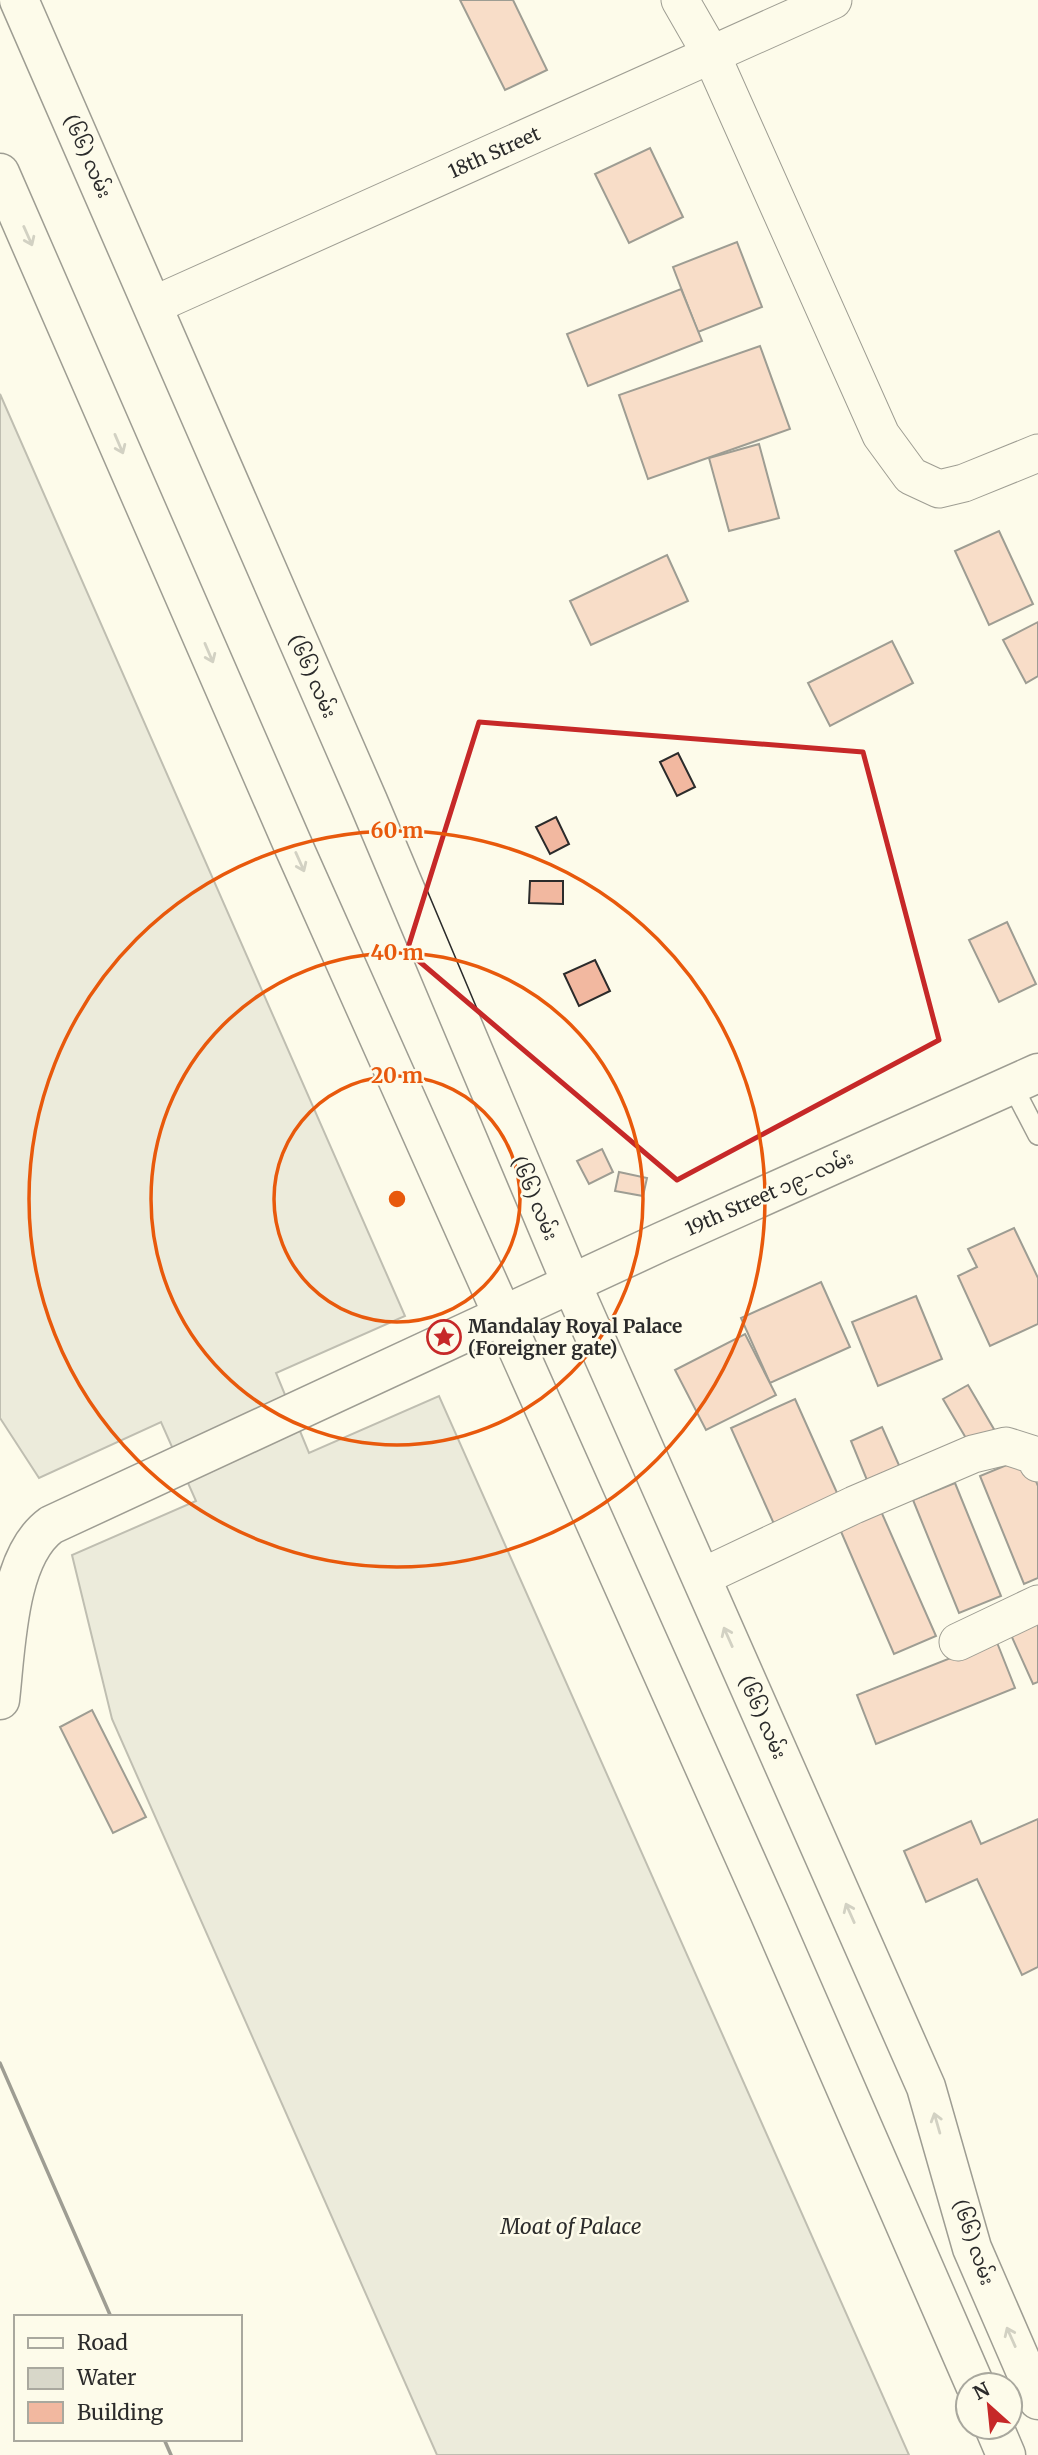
<svg xmlns="http://www.w3.org/2000/svg" width="1038" height="2455" viewBox="0 0 1038 2455" font-family="Merriweather,'Noto Sans Myanmar',serif">
<style>
.water{fill:#d8d7c9;stroke:#74746e;stroke-width:2}
.building{fill:#f2b8a0;stroke:#2b2b2b;stroke-width:2}
.lines{fill:none;stroke-linecap:round;stroke-linejoin:round}
.lane-casing{stroke:#2b2b2b;stroke-width:22}
.street-casing{stroke:#2b2b2b;stroke-width:39}
.secondary-casing{stroke:#2b2b2b;stroke-width:41}
.primary-casing{stroke:#2b2b2b;stroke-width:41}
.lane{stroke:#fdfbea;stroke-width:19}
.street{stroke:#fdfbea;stroke-width:37}
.secondary{stroke:#fdfbea;stroke-width:38}
.primary{stroke:#fdfbea;stroke-width:38}
.wall{stroke:#2b2b2b;stroke-width:3.5}
.oneway{stroke:#9e9d94}
.marked{fill:none;stroke:#c62828;stroke-width:5;stroke-linejoin:round}
.ring{fill:none;stroke:#e8590c;stroke-width:3.5}
.labels{text-anchor:middle;dominant-baseline:central;stroke-width:5;stroke-linejoin:round;paint-order:stroke}
.street-label{font-size:19px;fill:#2b2b2b;stroke:#fdfbea}
.poi-label{font-size:19px;font-weight:bold;fill:#2b2b2b;stroke:#fdfbea;text-anchor:start}
.water-label{font-size:21px;font-style:italic;fill:#2b2b2b;stroke:#fdfbea}
.centre{fill:#e8590c;stroke:#fdfbea;stroke-width:3.5}
.ring-label{font-size:21px;text-anchor:middle;font-weight:bold;fill:#e8590c;stroke:#fdfbea;stroke-width:5;stroke-linejoin:round;paint-order:stroke}
</style>
<rect width="100%" height="100%" fill="#fdfbea"/>
<polygon class="water" points="0,394 405,1316 276,1373 309,1453 439,1396 909,2455 437,2455 112,1719 72,1555 196,1501 161,1422 39,1478 0,1418"/>
<g class="building">
<polygon points="460,0 513,0 547,70 505,90"/>
<polygon points="650,148 683,217 629,243 595,174"/>
<polygon points="737,242 762,307 698,332 673,267"/>
<polygon points="681,289 702,341 588,386 567,334"/>
<polygon points="760,346 790,429 648,479 619,395"/>
<polygon points="759,444 779,518 729,531 709,458"/>
<polygon points="999,531 1033,604 989,625 955,551"/>
<polygon points="667,555 688,601 591,645 570,601"/>
<polygon points="1038,622 1038,676 1026,683 1003,640"/>
<polygon points="892,641 913,683 830,726 808,683"/>
<polygon points="678,753 695,787 677,796 660,762"/>
<polygon points="556,817 569,844 550,854 536,827"/>
<polygon points="530,881 563,881 563,904 529,903"/>
<polygon points="1007,922 1036,984 999,1002 969,940"/>
<polygon points="595,960 610,991 579,1006 564,974"/>
<polygon points="602,1149 613,1172 589,1184 577,1161"/>
<polygon points="619,1172 647,1178 643,1196 615,1191"/>
<polygon points="1014,1228 1038,1278 1038,1324 990,1346 958,1276 977,1267 968,1249"/>
<polygon points="821,1282 850,1347 770,1383 741,1318"/>
<polygon points="916,1296 942,1359 878,1386 852,1322"/>
<polygon points="745,1334 776,1395 706,1430 675,1370"/>
<polygon points="968,1385 995,1431 970,1445 943,1399"/>
<polygon points="795,1399 838,1495 774,1524 731,1428"/>
<polygon points="882,1427 902,1472 869,1485 851,1441"/>
<polygon points="1026,1457 1038,1486 1038,1578 1024,1584 980,1476"/>
<polygon points="955,1483 1001,1596 959,1613 913,1500"/>
<polygon points="880,1509 936,1636 894,1654 839,1527"/>
<polygon points="1038,1623 1038,1682 1033,1684 1011,1635"/>
<polygon points="996,1640 1015,1688 876,1744 857,1695"/>
<polygon points="92,1710 146,1817 113,1833 60,1727"/>
<polygon points="1038,1819 1038,1967 1022,1975 977,1879 926,1902 904,1851 971,1821 981,1844"/>
</g>
<g class="lines">
<g class="lane-casing">
<polyline id="lane" points="1012,1085 1038,1135"/>
</g>
<g class="street-casing">
<g id="street">
<polyline points="680,0 711,54 881,435 911,476 939,489 964,483 1038,453"/>
<path id="s1" d="M154 305 833 0"/>
<polyline points="702,1577 854,1505 973,1454 1006,1446 1034,1455 1038,1463"/>
<polyline points="958,1642 1038,1604"/>
</g>
</g>
<g class="secondary-casing">
<path id="secondary" d="M0 1700C6 1649 7 1557 51 1525L661 1242 1038 1073"/>
</g>
<g class="primary-casing">
<g id="primary">
<polyline points="19,0 368,801 572,1285 926,2087 972,2248 1038,2400"/>
<polyline points="0,173 292,843 769,1912 975,2385"/>
<polyline points="994,2427 1006,2455"/>
</g>
</g>
<use href="#lane" class="lane"/>
<use href="#street" class="street"/>
<use href="#secondary" class="secondary"/>
<use href="#primary" class="primary"/>
<g class="wall">
<polyline points="0,2063 111,2317"/>
<polyline points="164,2439 171,2455"/>
</g>
</g>
<defs><path id="oneway-shaft" d="M-6 0H5M1.5-3L5.5 0L1.5 3" fill="none" stroke-width="1.6" stroke-linecap="round" stroke-linejoin="round" transform="scale(1.75)"/></defs>
<g class="oneway">
<use href="#oneway-shaft" transform="translate(28 236) rotate(66)"/>
<use href="#oneway-shaft" transform="translate(119 444) rotate(67)"/>
<use href="#oneway-shaft" transform="translate(209 653) rotate(67)"/>
<use href="#oneway-shaft" transform="translate(300 862) rotate(66)"/>
<use href="#oneway-shaft" transform="translate(728 1637) rotate(-114)"/>
<use href="#oneway-shaft" transform="translate(850 1913) rotate(-114)"/>
<use href="#oneway-shaft" transform="translate(937 2123) rotate(-106)"/>
<use href="#oneway-shaft" transform="translate(1011 2337) rotate(-114)"/>
</g>
<path d="M0 0H1038V2455H0ZM479 722 863 752 939 1040 677 1180 407 951Z" fill="#fdfbea" fill-opacity=".55" fill-rule="evenodd"/>
<path class="marked" d="M479 722 863 752 939 1040 677 1180 407 951Z"/>
<g class="ring">
<circle cx="397" cy="1199" r="123"/>
<circle cx="397" cy="1199" r="246"/>
<circle cx="397" cy="1199" r="368"/>
</g>
<defs>
<g id="sight-ring" transform="scale(1.75)"><circle r="9.5" fill="#fdfbea" stroke="#c62828" stroke-width="1.5"/><path d="M0-6L1.8-2.2L6-1.7L2.9 1.2L3.7 5.4L0 3.3L-3.7 5.4L-2.9 1.2L-6-1.7L-1.8-2.2Z" fill="#c62828"/></g>
</defs>
<g fill-rule="evenodd">
<use href="#sight-ring" x="444" y="1337"/>
</g>
<g class="labels">
<g class="street-label">
<text stroke="none"><textPath href="#s1" startOffset="373">18th Street</textPath></text>
<text transform="translate(88 156) rotate(66)">(၆၆) လမ်း</text>
<text transform="translate(313 676) rotate(66)">(၆၆) လမ်း</text>
<text transform="translate(769 1193) rotate(-24)">19th Street ၁၉−လမ်း</text>
<text transform="translate(535 1198) rotate(67)">(၆၆) လမ်း</text>
<text transform="translate(763 1717) rotate(66)">(၆၆) လမ်း</text>
<text transform="translate(974 2242) rotate(71)">(၆၆) လမ်း</text>
</g>
<g class="poi-label">
<text x="468" y="1326">Mandalay Royal Palace<tspan x="468" dy="22">(Foreigner gate)</tspan></text>
</g>
<g class="water-label">
<text x="571" y="2226">Moat of Palace</text>
</g>
</g>
<circle cx="397" cy="1199" r="10" class="centre"/>
<g class="ring-label">
<text x="397" y="838">60 m</text>
<text x="397" y="960">40 m</text>
<text x="397" y="1083">20 m</text>
</g>
<rect x="14" y="2315" width="228" height="126" fill="#fdfbea" stroke="#a9a89e" stroke-width="2"/>
<rect x="28" y="2338" width="35" height="10" fill="#fdfbea" stroke="#a9a89e" stroke-width="2"/>
<text x="77" y="2350" font-size="21" fill="#2b2b2b">Road</text>
<rect x="28" y="2368" width="35" height="21" fill="#d8d7c9" stroke="#a9a89e" stroke-width="2"/>
<text x="77" y="2385" font-size="21" fill="#2b2b2b">Water</text>
<rect x="28" y="2402" width="35" height="21" fill="#f2b8a0" stroke="#a9a89e" stroke-width="2"/>
<text x="77" y="2420" font-size="21" fill="#2b2b2b">Building</text>
<g transform="translate(989 2406) rotate(333)"><circle r="33" fill="#fdfbea" stroke="#a9a89e" stroke-width="2"/>
<path d="M0-5L12 26L0 18L-12 26Z" fill="#c62828"/>
<text y="-10" font-size="19" font-weight="bold" text-anchor="middle" fill="#2b2b2b">N</text>
</g>
</svg>
